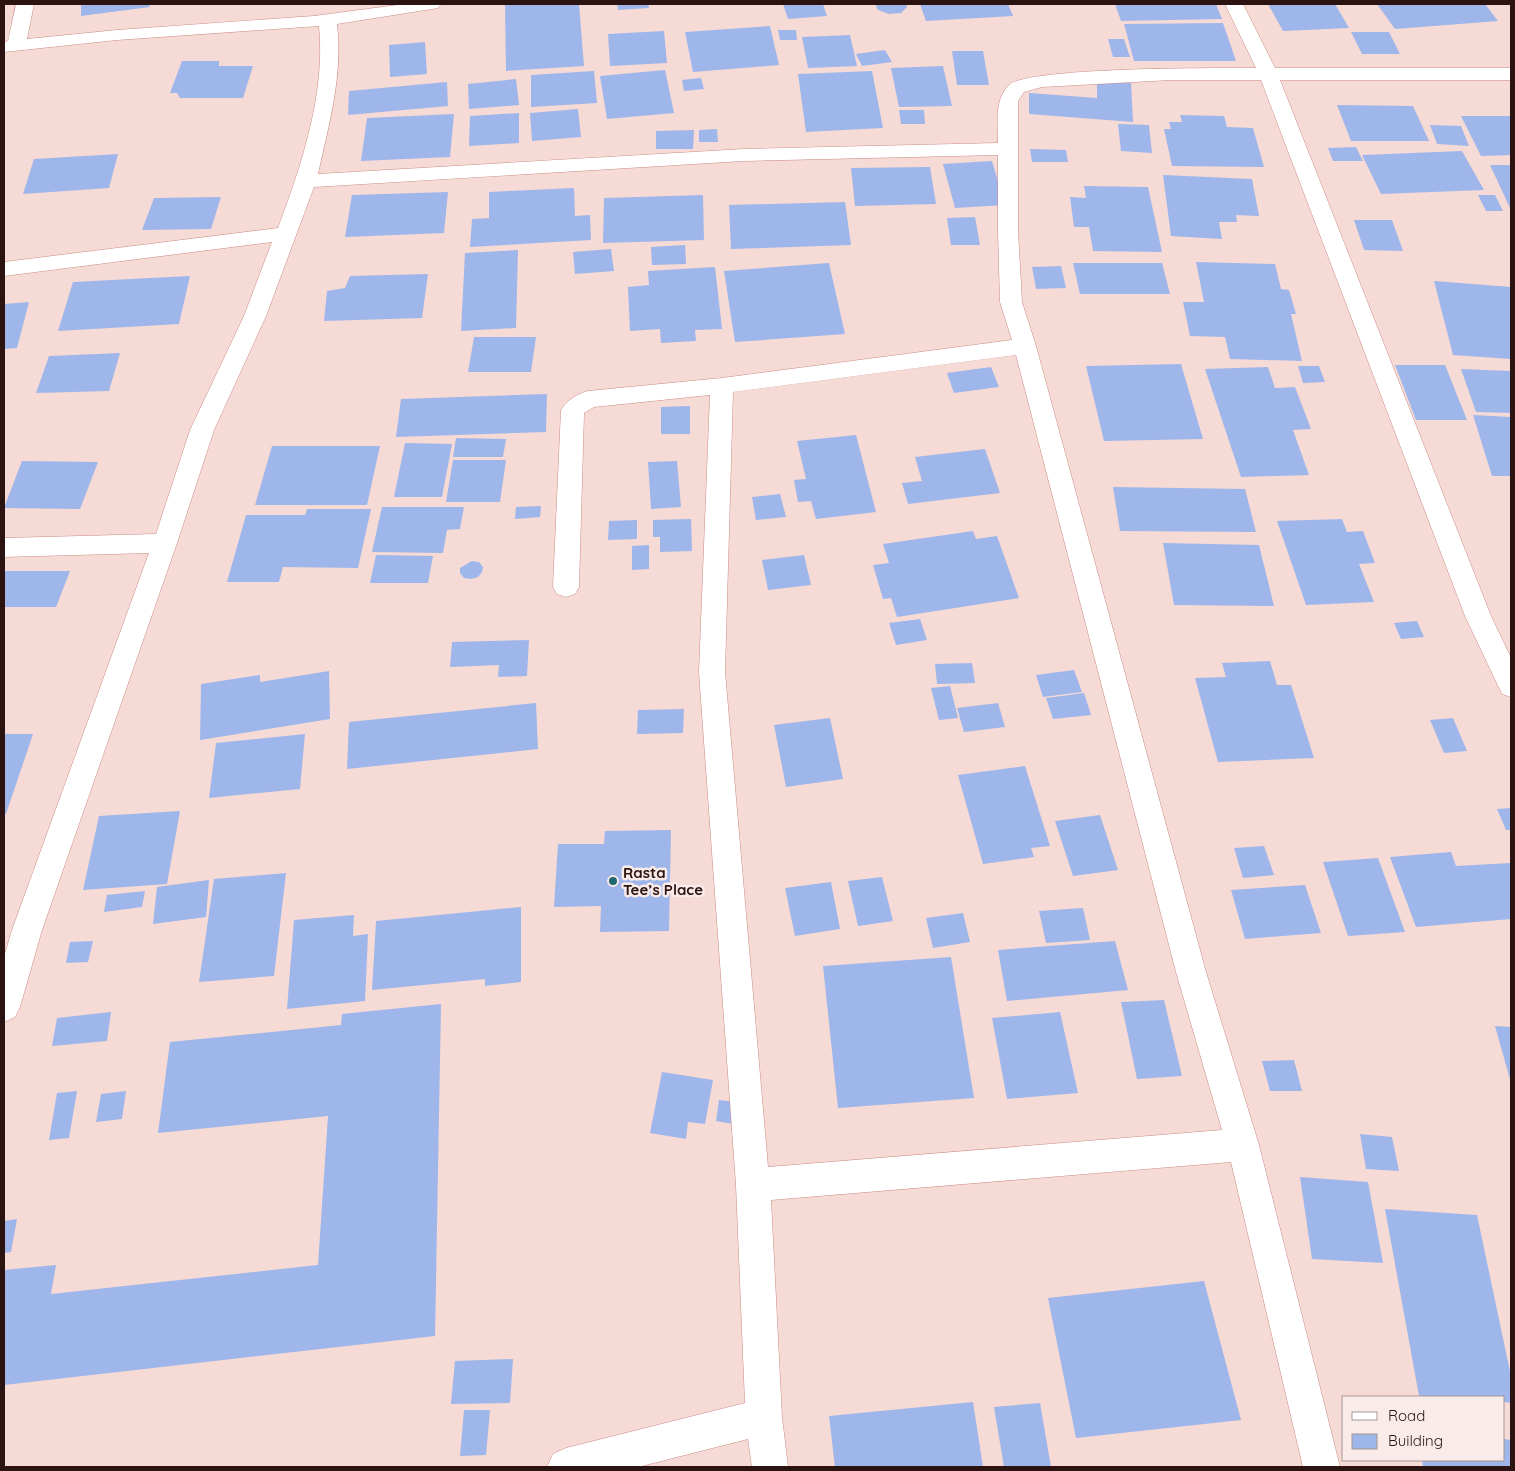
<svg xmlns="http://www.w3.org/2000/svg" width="1515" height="1471" viewBox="0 0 1515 1471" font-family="Quicksand,sans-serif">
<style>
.building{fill:#9fb6ea}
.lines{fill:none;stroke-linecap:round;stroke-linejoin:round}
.minor-casing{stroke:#cb8b85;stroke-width:1}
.minor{fill:#fff;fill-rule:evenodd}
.poi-dot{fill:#1d6871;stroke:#f9ebe9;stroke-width:2}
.labels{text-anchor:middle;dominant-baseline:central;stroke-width:5;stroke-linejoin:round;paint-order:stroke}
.poi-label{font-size:15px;font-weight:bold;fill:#2b1311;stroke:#f9ebe9;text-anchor:start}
</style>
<rect width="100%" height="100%" fill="#f6dad6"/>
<g class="building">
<polygon points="81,4 149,4 150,7 81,16"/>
<polygon points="505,4 579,4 584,66 506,71"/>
<polygon points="617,4 648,4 649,8 618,10"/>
<polygon points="783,4 823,4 827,16 788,19"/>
<polygon points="875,4 906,4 907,7 901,13 889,14 878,10"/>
<polygon points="920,4 1008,4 1013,16 926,21"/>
<polygon points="1115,4 1216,4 1222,19 1121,21"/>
<polygon points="1268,4 1335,4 1349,28 1283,31"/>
<polygon points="1377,4 1485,4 1498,21 1395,29"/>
<polygon points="1223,23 1236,61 1134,61 1124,24"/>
<polygon points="770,26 779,65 693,72 685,32"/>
<polygon points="778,30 796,30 797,40 780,40"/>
<polygon points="664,31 667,63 610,66 608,34"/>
<polygon points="1351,32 1389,32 1400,54 1362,54"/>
<polygon points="850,35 857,66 808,68 802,37"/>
<polygon points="1108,39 1124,39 1130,57 1113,57"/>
<polygon points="425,42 427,74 390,77 389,45"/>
<polygon points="885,50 892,62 862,66 856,54"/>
<polygon points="952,51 983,51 989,85 957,85"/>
<polygon points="182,61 219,61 219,66 253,66 243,98 180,98 177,93 170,93"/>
<polygon points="943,66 952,106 899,107 891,68"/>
<polygon points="665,70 674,113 607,119 600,76"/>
<polygon points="594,71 597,103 531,107 531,75"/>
<polygon points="872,71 883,128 806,132 798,74"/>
<polygon points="701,78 704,89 684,91 682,80"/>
<polygon points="516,79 519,105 469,109 468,84"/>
<polygon points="1097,81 1131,83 1133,122 1029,114 1029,93 1097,98"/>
<polygon points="447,82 448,106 348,115 349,91"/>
<polygon points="1337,105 1413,106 1429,141 1351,141"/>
<polygon points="578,109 581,137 532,141 530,113"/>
<polygon points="899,110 924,110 925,124 901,124"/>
<polygon points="519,113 519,143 469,146 470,116"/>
<polygon points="454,114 450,157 361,161 367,118"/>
<polygon points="1180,115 1224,116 1227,127 1253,128 1264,167 1172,166 1164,129 1171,129 1169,122 1182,122"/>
<polygon points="1461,116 1511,116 1511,155 1481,156"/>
<polygon points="1118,124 1149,125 1152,153 1121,151"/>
<polygon points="1430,125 1461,126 1469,146 1437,144"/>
<polygon points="717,129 718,142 699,142 699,130"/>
<polygon points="694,130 693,149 656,149 656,131"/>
<polygon points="1356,147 1363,161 1333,161 1328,148"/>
<polygon points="1030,149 1066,150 1068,162 1032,162"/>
<polygon points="1462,151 1484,190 1381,194 1362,155"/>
<polygon points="118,154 109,188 23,194 34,159"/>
<polygon points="992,161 1005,205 955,208 943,164"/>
<polygon points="1490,165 1511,165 1511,208 1510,208"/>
<polygon points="930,167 936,204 855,206 851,168"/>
<polygon points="1163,175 1252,179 1259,216 1236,215 1237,222 1219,222 1222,239 1171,236"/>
<polygon points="1084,186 1148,187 1162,252 1093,251 1089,227 1074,227 1070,197 1086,198"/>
<polygon points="574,188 575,216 590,215 591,240 470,247 472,219 489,218 489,192"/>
<polygon points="448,192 444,233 345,237 352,195"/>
<polygon points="703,195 704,240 603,243 604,198"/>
<polygon points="1478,195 1495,195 1503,211 1486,211"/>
<polygon points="221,197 211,229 142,230 154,198"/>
<polygon points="845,202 851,245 731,249 729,205"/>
<polygon points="975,217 980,245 951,245 947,218"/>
<polygon points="1354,220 1392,220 1403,251 1364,250"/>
<polygon points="685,245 686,264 652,265 651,247"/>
<polygon points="611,249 614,271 575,274 573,252"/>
<polygon points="518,250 516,328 461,331 465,253"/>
<polygon points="1196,262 1275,264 1281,289 1289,290 1296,314 1291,314 1302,361 1230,359 1225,337 1190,336 1183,302 1204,302"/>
<polygon points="829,263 845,334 735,342 724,271"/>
<polygon points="1073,263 1162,263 1170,294 1080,294"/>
<polygon points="1061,266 1066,288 1036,289 1032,267"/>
<polygon points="715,267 722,329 695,330 696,341 661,343 660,329 630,331 628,287 649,285 648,271"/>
<polygon points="428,274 422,318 324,321 327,291 345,288 350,276"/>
<polygon points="190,276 179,324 58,331 73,282"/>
<polygon points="1434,281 1511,287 1511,359 1453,355"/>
<polygon points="29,302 17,348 4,349 4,304"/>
<polygon points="474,337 536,337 531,372 468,372"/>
<polygon points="120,353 109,391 36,393 49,356"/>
<polygon points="1181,364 1203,439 1104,441 1086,366"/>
<polygon points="1395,365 1445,365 1467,420 1416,420"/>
<polygon points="1298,366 1319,366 1325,382 1303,383"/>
<polygon points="991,367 999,387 954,393 947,373"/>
<polygon points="1268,367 1275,388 1295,387 1311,429 1293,430 1309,475 1241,477 1205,369"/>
<polygon points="1461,369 1511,371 1511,413 1476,412"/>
<polygon points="547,394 546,432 396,437 401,399"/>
<polygon points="690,406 690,434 661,434 661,407"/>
<polygon points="1473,415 1511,417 1511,476 1492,476"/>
<polygon points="856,435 876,512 816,519 811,501 798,502 794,480 806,479 797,441"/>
<polygon points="456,438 506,439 503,457 453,457"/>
<polygon points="405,443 452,444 442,497 394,497"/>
<polygon points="272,446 380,446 367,505 255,505"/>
<polygon points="985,449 1000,493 908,504 902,483 922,481 915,457"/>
<polygon points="453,460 506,460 500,502 446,502"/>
<polygon points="22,461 98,462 80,509 4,508"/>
<polygon points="677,461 681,507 651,509 648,462"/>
<polygon points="1113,487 1245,489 1256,532 1120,531"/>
<polygon points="780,494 786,517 756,520 752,497"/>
<polygon points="541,506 540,517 515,519 516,507"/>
<polygon points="382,507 464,507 460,529 447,530 443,553 372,552"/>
<polygon points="307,509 371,509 358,568 283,567 279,582 227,582 246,515 305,515"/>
<polygon points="691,519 692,551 660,552 660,537 653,537 653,520"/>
<polygon points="1342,519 1347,532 1363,531 1375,563 1359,564 1374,602 1306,605 1277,521"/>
<polygon points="637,520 637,539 608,540 609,521"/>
<polygon points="973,531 976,539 997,536 1019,598 897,617 891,598 883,599 873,565 889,563 883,544"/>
<polygon points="1163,543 1259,545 1274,606 1174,605"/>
<polygon points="649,545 649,569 632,570 632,546"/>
<polygon points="376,555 433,556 428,583 370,583"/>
<polygon points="804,555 811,585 768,590 762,560"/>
<polygon points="472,561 479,562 483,567 482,572 478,577 471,579 464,578 460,573 460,568"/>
<polygon points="4,571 70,571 56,607 4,607"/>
<polygon points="920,619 927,640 896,645 889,623"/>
<polygon points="1417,621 1424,637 1401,639 1394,623"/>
<polygon points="529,640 527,676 498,677 499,665 450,667 452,642"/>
<polygon points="1270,661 1277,685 1291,685 1314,758 1218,762 1195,678 1226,677 1222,663"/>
<polygon points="972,663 975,683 937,684 935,664"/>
<polygon points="1074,670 1082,692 1043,697 1036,675"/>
<polygon points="329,671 330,719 200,740 201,684 260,675 260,682"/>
<polygon points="950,686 958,718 939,720 931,688"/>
<polygon points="1084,693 1091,715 1053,719 1046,698"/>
<polygon points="536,703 538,749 347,769 349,722"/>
<polygon points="998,703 1005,727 964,732 957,708"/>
<polygon points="684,709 683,733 637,734 638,710"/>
<polygon points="830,718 843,779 786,787 774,725"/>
<polygon points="1453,718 1467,751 1444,753 1430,720"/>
<polygon points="4,734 33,734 6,814 4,814"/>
<polygon points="305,734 300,789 209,798 216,743"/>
<polygon points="1025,766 1050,846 1031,848 1034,857 983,864 958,775"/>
<polygon points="1511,808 1511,830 1506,830 1497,809"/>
<polygon points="180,811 167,884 83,890 99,816"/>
<polygon points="1100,815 1118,870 1073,876 1055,821"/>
<polygon points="671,830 669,931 600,932 601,906 554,907 558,844 604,844 605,831"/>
<polygon points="1264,846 1274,875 1243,878 1234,848"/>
<polygon points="1451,852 1456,866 1511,863 1511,919 1416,927 1390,857"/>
<polygon points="1378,858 1405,932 1348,936 1323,862"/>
<polygon points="286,873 274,976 199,982 214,879"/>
<polygon points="882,877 893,921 858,926 848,881"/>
<polygon points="209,880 206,917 153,924 157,887"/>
<polygon points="831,882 840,929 795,936 785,888"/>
<polygon points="1305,885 1321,933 1245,939 1231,890"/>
<polygon points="145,891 142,907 104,912 107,895"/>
<polygon points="521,907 521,982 485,986 485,979 372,990 376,921"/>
<polygon points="1083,908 1090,940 1046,943 1039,911"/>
<polygon points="963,913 970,942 933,948 926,918"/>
<polygon points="354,915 353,936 368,934 365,1001 287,1009 294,920"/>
<polygon points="93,941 88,962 66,963 70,942"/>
<polygon points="1115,941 1128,990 1007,1001 998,950"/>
<polygon points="951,957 974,1098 838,1108 823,966"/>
<polygon points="1164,1000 1182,1076 1137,1079 1121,1002"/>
<polygon points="441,1004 435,1336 4,1385 4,1270 56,1265 51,1294 318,1265 328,1116 158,1133 170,1042 341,1025 342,1014"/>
<polygon points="111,1012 107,1041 52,1046 57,1018"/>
<polygon points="1060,1012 1078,1093 1007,1099 992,1018"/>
<polygon points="1495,1026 1511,1027 1511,1083"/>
<polygon points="1294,1060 1302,1091 1270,1091 1262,1061"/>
<polygon points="662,1072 713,1080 705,1124 688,1122 686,1139 650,1133"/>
<polygon points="77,1091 69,1138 49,1140 57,1093"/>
<polygon points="126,1091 122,1119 96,1122 101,1094"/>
<polygon points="719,1100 737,1102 733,1124 716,1121"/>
<polygon points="1360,1134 1392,1137 1399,1171 1366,1169"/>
<polygon points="1300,1177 1368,1182 1383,1263 1312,1259"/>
<polygon points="1385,1209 1477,1215 1511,1376 1511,1403 1504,1402 1504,1397 1419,1396"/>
<polygon points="17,1219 11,1252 4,1253 4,1221"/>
<polygon points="1204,1281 1241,1420 1076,1438 1048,1298"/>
<polygon points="513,1359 510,1403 451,1404 455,1361"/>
<polygon points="973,1402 983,1467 835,1467 829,1416"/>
<polygon points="1040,1403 1051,1467 1004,1467 994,1407"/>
<polygon points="464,1410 490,1410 486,1455 460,1456"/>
<polygon points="1504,1439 1511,1440 1511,1467 1423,1467 1422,1460 1504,1460"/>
</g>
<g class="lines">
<g class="minor-casing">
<path id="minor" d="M16 4H34L27 39 117 30 314 16 405 4H441L438 8 432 9 337 24C343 77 329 123 318 174L744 149 998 143C998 123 994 100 1009 85 1028 67 1220 68 1256 68L1225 4H1243L1275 68H1511V80H1280L1491 616 1511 658V697L1502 694 1465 616 1261 80H1171L1042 87 1024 92 1018 101V231L1022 302 1036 346 1206 972 1259 1145 1340 1467H1303L1231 1162 771 1200 782 1417 788 1467H752L748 1439 638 1467H547L553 1454 566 1448 745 1403 736 1185 699 672 710 395 594 407 584 413 579 587 575 594 566 597 557 594 553 587 561 410C567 400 577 394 588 391L722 378 1012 340 1000 302 998 231V155L744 161 314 187 266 316 214 430 177 543 42 930 20 1007 15 1017 4 1022V957L12 930 149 553 4 557V538L156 534 190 430 244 316 272 242 4 276V262L278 228C301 167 326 93 319 26L117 40 4 52V42L8 41ZM1016 355 1176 972 1222 1130 768 1167 725 672 733 392Z"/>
</g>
<use href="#minor" class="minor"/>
</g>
<circle class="poi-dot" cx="613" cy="881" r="5"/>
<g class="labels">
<g class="poi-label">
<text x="623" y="872">Rasta<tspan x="623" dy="17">Tee’s Place</tspan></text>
</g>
</g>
<rect width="1515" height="1471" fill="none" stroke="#2b1311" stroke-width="10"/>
<rect x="1342" y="1396" width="162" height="65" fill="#f9ebe9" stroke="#a79593"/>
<rect x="1352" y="1412" width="25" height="8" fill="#ffffff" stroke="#a79593"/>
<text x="1388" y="1421" font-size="15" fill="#2b1311">Road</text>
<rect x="1352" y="1434" width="25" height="15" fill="#9fb6ea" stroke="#a79593"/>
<text x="1388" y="1446" font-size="15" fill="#2b1311">Building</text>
</svg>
